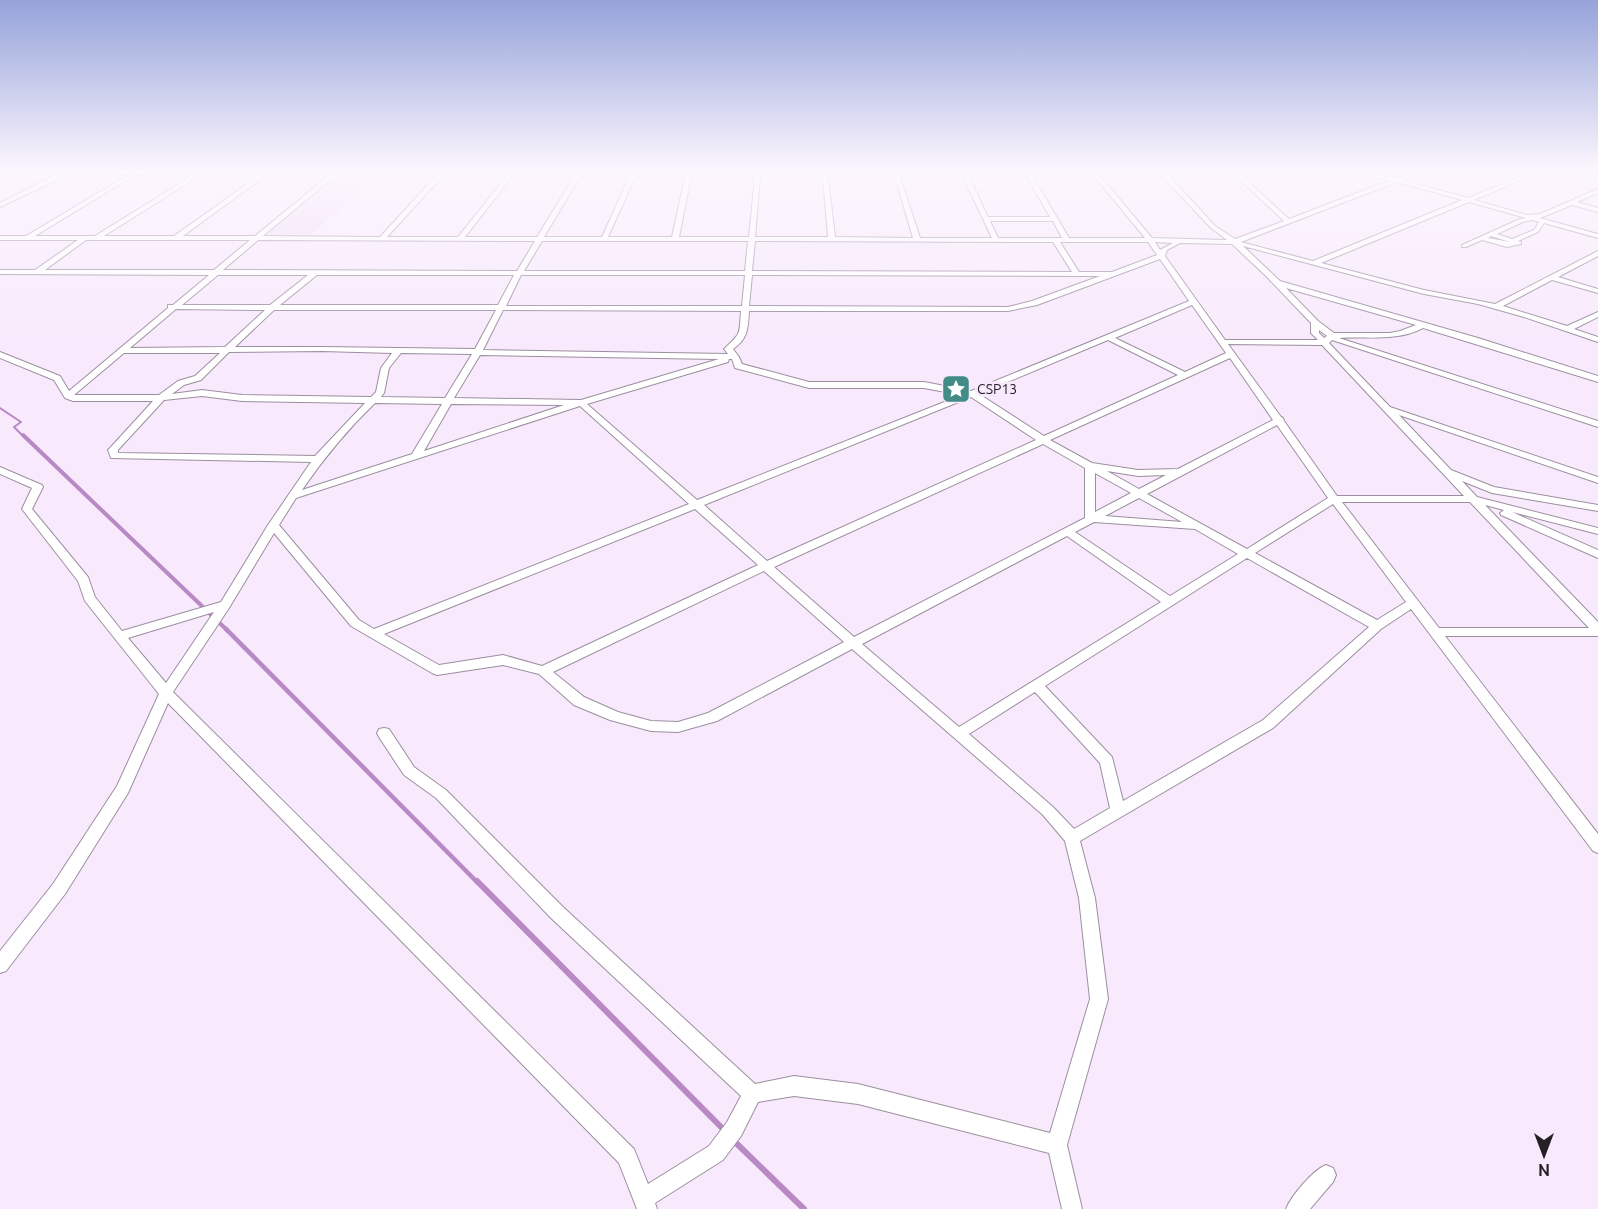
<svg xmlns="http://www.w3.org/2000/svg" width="1598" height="1209" viewBox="0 0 1598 1209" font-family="Ubuntu,sans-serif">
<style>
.built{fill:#f0ddf5}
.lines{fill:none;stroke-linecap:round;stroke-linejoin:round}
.stream-far3{stroke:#b989c6;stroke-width:2}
.stream-far2{stroke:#b989c6;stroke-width:4}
.stream-far1{stroke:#b989c6;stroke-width:4.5}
.stream{stroke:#b989c6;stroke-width:6}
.minor-casing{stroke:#9b8f9f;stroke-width:2}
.minor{fill:#fff;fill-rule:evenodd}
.labels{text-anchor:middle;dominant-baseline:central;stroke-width:6;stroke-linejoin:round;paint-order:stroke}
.far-poi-label{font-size:14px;fill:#252026;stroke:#f8eafc;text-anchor:start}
</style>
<rect width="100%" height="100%" fill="#f8eafc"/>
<polygon class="built" points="343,172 381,172 312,234 268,235"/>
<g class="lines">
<polyline class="stream-far3" points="0,408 21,422 14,427 24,437"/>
<polyline class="stream-far2" points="23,435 228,631"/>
<polyline class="stream-far1" points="226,629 478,883"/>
<g class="stream">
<polyline points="477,881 725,1131"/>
<polyline points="734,1141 804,1209"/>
</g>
<g class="minor-casing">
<g id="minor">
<path d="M61 172 1367 173C1376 170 1386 179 1396 178 1405 178 1412 172 1421 172L1402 180 1468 198 1533 172H1540L1474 200 1527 215 1540 214 1598 189V193L1577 202 1598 208V212L1572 205 1540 218 1598 234V238L1544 223 1538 232 1518 241 1521 242V244L1507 247 1482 240 1466 247H1462V245L1520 219 1526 218 1469 202 1321 263 1424 290 1495 304 1598 251V256L1558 277 1598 289V293L1552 280 1503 306 1567 326 1598 312V317L1574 329 1598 337V342L1524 317 1478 304 1424 294 1243 246 1280 281 1478 338 1598 376V382L1423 328C1396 342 1368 336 1339 338L1598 421V427L1332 340 1329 343 1390 407 1598 477V483L1399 415 1451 470 1494 487 1598 505V511L1492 493 1462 481 1477 497 1598 528V534L1512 512 1598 550V558L1501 515 1500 513 1504 510 1485 505 1598 622V636H1445L1598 834V853L1593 851 1411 609 1381 629 1273 728 1080 841 1095 898 1108 999 1067 1145 1082 1209H1062L1049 1153 858 1104 794 1096 758 1102 741 1136 723 1160 655 1203 657 1209H637L619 1163 168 703 128 793 65 894 6 971 0 973V951L53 884 117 786 159 694 85 601 78 581 22 509 32 488 0 474V467L42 485 43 487 32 509 88 577 95 597 122 631 221 602 268 525 311 462 111 458 108 450 110 448 153 401H73L65 398 54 380 0 358V352L60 376 69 391 168 308V305H173L209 275 0 274V270H35L78 240H0V236H26L128 175 69 174 0 207V203ZM135 175 192 176 95 236H35ZM199 176 257 177 174 236H104ZM264 177H327L255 236H183ZM334 177H435L380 237 263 236ZM442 177H506L458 237H387ZM512 177H574L537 237H465ZM580 177H629L602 237H544ZM635 177H685L672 237H608ZM691 177H755L749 237H679ZM760 177H823L828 237H755ZM828 177H895L913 238 835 237ZM900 177H963L992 238H920ZM969 177H1027L1050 217H988ZM1033 177H1095L1145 238H1069ZM1101 177H1163L1211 228 1227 240 1152 238ZM1170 177H1237L1284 221 1235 239 1215 226ZM1243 177H1377L1391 180 1289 219ZM1397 182 1462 200 1313 261 1241 242ZM1532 220 1539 222 1534 230 1512 239 1497 234 1523 222ZM990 221H1053L1062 238H998ZM1491 236 1510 242 1488 238ZM86 240H250L214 270H45ZM258 240 535 241 517 271 223 270ZM542 241H748L745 271H524ZM755 241 1053 242 1072 272 752 271ZM1060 242H1148L1157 255 1112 272H1079ZM1155 242 1173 243 1160 250ZM1180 243 1232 244 1266 276 1311 323V333L1318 340H1225L1165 256 1167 250ZM1160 259 1189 301 971 391 924 382H809L742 364 739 357 733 349C748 339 748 328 749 311H1008L1037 305ZM218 275H308L270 305H182ZM317 275H514L498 305H280ZM521 275H745L742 306H506ZM752 275 1077 276H1100L1032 301 1008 307 749 306ZM1286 288 1416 325 1400 331 1390 333H1334L1318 321ZM1192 305 1226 353 1185 372 1115 338ZM176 309 265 310 225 347 130 348ZM274 310H496L475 349 322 347H235ZM503 310 741 311C739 335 742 332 724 349L728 354 483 350ZM1319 330 1327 336 1324 338 1319 333ZM1108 340 1178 375 1044 436 979 394ZM1228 344 1322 345 1464 496H1337L1284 421 1283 418 1281 417ZM322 351 392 353 381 368 376 392 371 397 242 395 202 390 172 394 184 385 201 380 229 352ZM124 353H220L195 376 178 381 159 395H74ZM401 353 472 354 445 398 381 397 384 393 389 368ZM480 355 719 359 581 400 454 398ZM1230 358 1273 420 1178 469 1138 470 1092 463 1050 440ZM729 359H732L735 368 809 388H924L962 395 697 500 587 404 728 362ZM202 396 242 401 365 403 315 456 118 453V450L164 400ZM971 397 1036 440 767 561 704 505ZM375 403 442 404 412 454 302 490C324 458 348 429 375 403ZM451 404 564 405 424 451ZM580 406 689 504 374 629 359 620 279 525 296 498ZM1277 425 1328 498 1247 549 1147 494ZM1043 444 1085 468V518L854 637 774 567ZM1107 471 1138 476 1166 475 1139 489ZM1095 473 1131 493 1095 512ZM1139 498 1182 522 1105 516ZM1342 502H1470L1589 628H1439ZM1333 504 1406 602 1377 620 1255 553ZM695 509 758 565 542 666 503 655 439 665 384 634ZM1094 522 1195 529 1238 554 1170 596 1075 532ZM274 533 351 626 432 673 437 675 503 665 539 674 574 705 610 720 651 731 678 732 717 721 852 649 1043 815 1065 841 1079 898 1090 999 1050 1133 858 1084 794 1076 755 1084 563 907 446 790 414 767 389 729 384 728 379 729 377 733 379 737 404 775 436 798 551 918 741 1096 727 1122 709 1146 648 1184 634 1149 173 692 229 608ZM1067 536 1161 602 959 727 862 644ZM1247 558 1369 627 1263 720 1123 801 1112 757 1045 686ZM764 571 844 642 708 713 678 722 651 721 618 712 584 697 553 672ZM214 612 166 683 128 638ZM1035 692 1100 763 1110 808 1074 829 1053 807 969 734Z"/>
<path d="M1326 1165 1333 1168 1336 1175 1333 1182 1310 1209H1286C1291 1196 1313 1170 1326 1165Z"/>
</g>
</g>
<use href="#minor" class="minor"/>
</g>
<linearGradient id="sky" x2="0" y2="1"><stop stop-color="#95a3da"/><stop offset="0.5" stop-color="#fcf6fe"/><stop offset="1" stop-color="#fcf6fe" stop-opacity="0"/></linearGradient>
<rect width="1598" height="341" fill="url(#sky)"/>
<defs>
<g id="sight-square" transform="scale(1.5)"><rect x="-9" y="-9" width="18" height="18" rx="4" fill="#438b86" stroke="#f8eafc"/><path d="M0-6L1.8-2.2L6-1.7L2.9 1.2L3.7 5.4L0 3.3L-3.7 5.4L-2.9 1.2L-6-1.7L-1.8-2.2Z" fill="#fff"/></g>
</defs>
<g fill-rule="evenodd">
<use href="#sight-square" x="956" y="389"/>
</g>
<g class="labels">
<g class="far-poi-label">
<text x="977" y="389">CSP13</text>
</g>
</g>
<g transform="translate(1544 1155) rotate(180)" stroke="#f8eafc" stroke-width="4.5" paint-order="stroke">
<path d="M0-4.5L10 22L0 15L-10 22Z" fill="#252026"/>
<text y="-9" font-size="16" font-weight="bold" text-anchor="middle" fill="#252026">N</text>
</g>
</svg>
